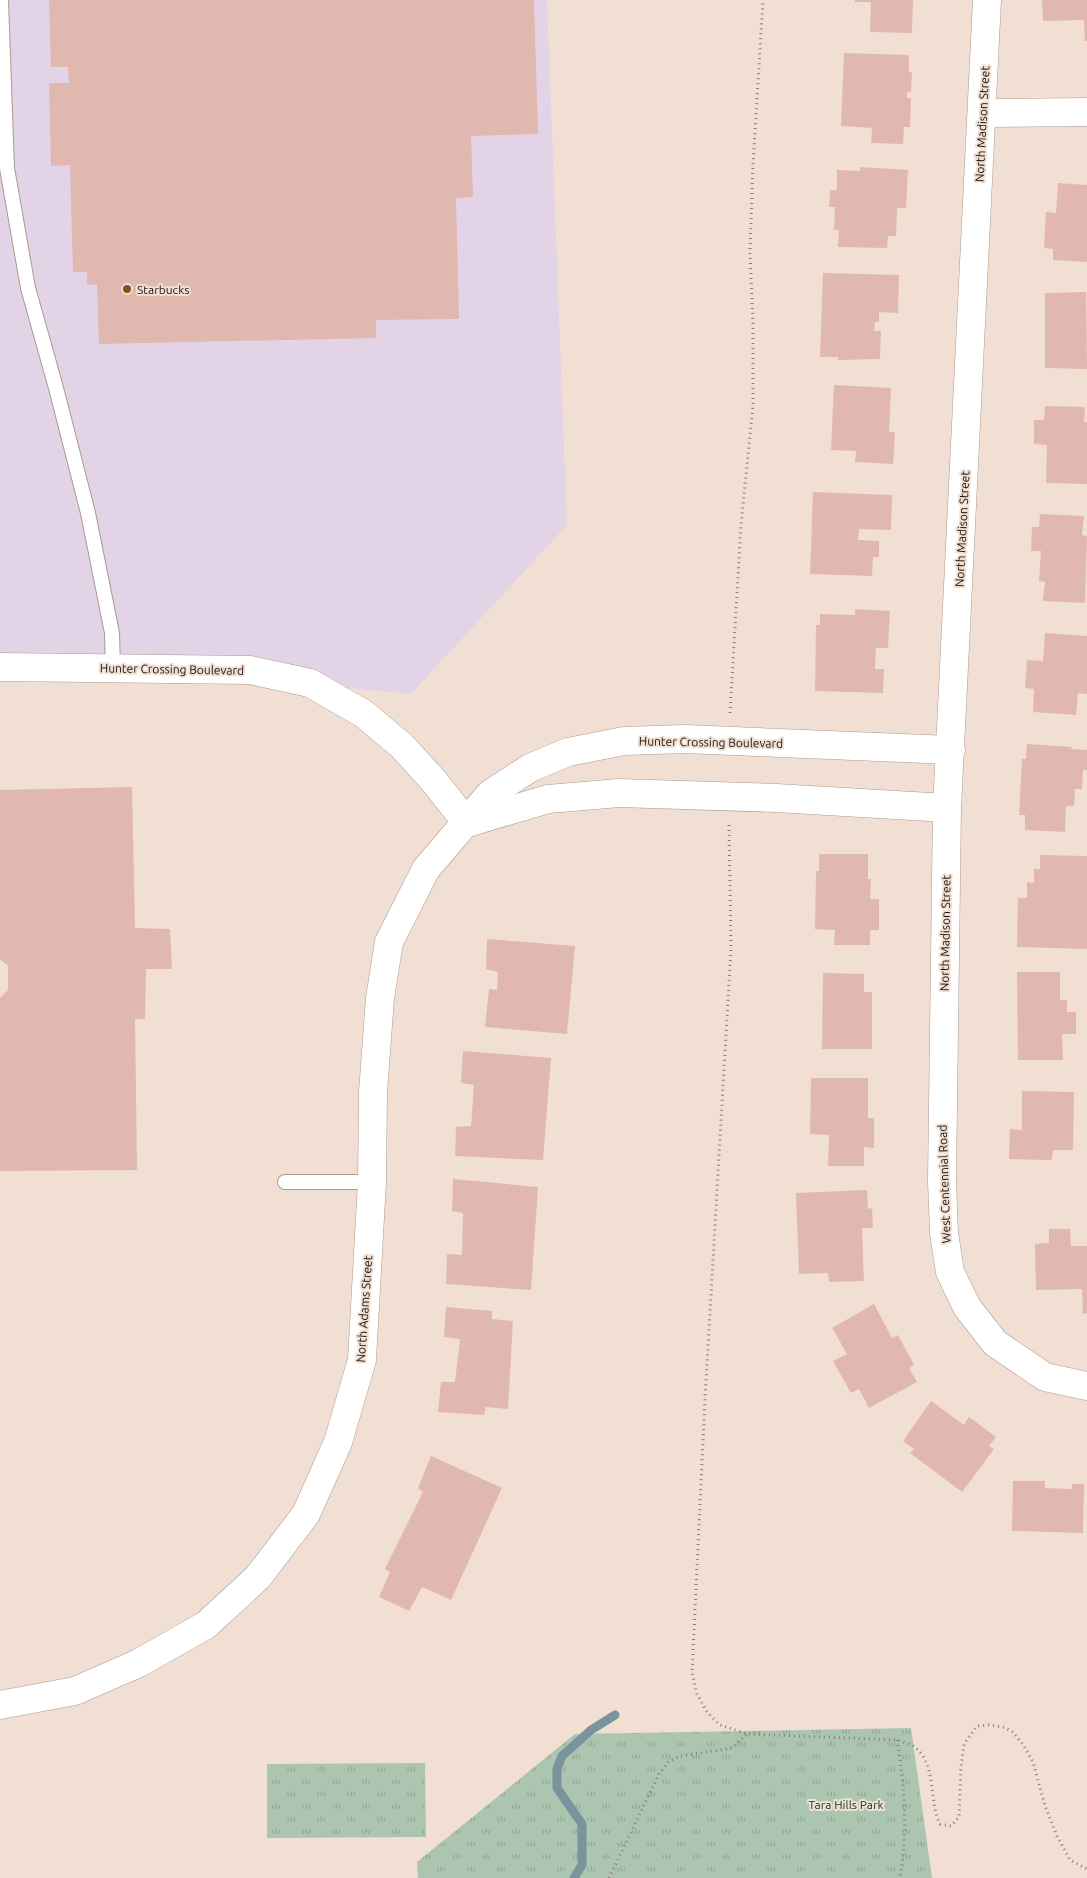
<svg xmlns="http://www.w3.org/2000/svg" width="1087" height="1878" viewBox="0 0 1087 1878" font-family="Ubuntu,sans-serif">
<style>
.commercial{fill:#e3d3e6}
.park{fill:url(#park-tufts)}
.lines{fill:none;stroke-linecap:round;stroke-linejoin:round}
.stream{stroke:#7a949e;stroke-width:9}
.building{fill:#e0b8b0}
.lane-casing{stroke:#ac9a8f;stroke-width:16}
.street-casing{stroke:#ac9a8f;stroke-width:29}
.path{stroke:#897c74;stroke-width:3;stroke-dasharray:1 4;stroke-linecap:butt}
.lane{stroke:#fff;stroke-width:14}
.street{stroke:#fff;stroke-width:28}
.poi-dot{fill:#904e1c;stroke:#f2dfd3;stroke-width:2}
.labels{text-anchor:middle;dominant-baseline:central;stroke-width:4;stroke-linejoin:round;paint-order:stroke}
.street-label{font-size:12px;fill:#1a130f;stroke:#f2dfd3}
.poi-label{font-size:12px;fill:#1a130f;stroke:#f2dfd3;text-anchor:start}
.park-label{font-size:12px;fill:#033818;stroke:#f2dfd3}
</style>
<defs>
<pattern id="park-tufts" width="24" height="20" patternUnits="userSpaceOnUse" patternTransform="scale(1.25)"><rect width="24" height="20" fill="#acc5b1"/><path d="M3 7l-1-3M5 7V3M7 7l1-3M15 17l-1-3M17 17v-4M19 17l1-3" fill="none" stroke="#93a897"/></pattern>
</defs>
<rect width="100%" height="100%" fill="#f2dfd3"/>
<polygon class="commercial" points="0,0 547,0 567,525 411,694 0,654"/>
<g class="park">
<polygon points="911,1728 932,1878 418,1878 417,1862 575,1734"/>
<polygon points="425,1763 426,1837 267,1838 267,1764"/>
</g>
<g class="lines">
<polyline class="stream" points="574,1878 582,1865 582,1824 557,1788 557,1769 562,1756 591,1730 615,1715"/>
</g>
<g class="building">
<polygon points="49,0 534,0 538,134 471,136 473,197 456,198 459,319 376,320 376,338 99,344 97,284 87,285 87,272 73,272 70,165 51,166 49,83 69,83 68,67 51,67"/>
<polygon points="855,0 913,0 912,33 870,32 871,2 855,2"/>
<polygon points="1042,0 1087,0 1087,41 1085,41 1084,20 1043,21"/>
<polygon points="844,53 909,55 909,72 912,72 911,92 907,92 907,98 911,98 910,127 904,127 903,144 871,143 872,128 841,126"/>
<polygon points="860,167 908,170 906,208 897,208 896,236 888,236 887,248 838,247 839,230 834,230 835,207 829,207 830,190 837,190 837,170 860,171"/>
<polygon points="1058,183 1087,185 1087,262 1053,260 1053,249 1044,248 1046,212 1056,213"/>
<polygon points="823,273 899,275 898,313 879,312 879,322 875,322 874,331 881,331 880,359 838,360 838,357 820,357"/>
<polygon points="1086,292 1087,369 1045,368 1045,293"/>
<polygon points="834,385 891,388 889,432 895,432 893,464 855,462 856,451 831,450"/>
<polygon points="1045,406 1085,407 1084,422 1087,422 1087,484 1046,483 1047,445 1034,444 1034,420 1044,420"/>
<polygon points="813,492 892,495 891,530 859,529 858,540 879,541 879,557 873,557 872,576 810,574"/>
<polygon points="1040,514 1084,516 1082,535 1087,536 1085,603 1043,601 1045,582 1039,581 1041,551 1031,551 1032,527 1039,527"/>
<polygon points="855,609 890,611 888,648 876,648 875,669 884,669 883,693 815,691 816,625 820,625 820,614 855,615"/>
<polygon points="1045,633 1087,636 1087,694 1078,693 1076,715 1033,712 1034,689 1025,688 1027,660 1043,661"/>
<polygon points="1027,744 1072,747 1071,749 1087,750 1087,770 1083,770 1082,789 1075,789 1074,806 1066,806 1065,832 1025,830 1025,815 1019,815 1022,759 1026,759"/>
<polygon points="132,787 135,928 170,929 172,969 146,969 145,1019 135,1019 137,1170 0,1171 0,998 8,990 8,966 0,959 0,790"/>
<polygon points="819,854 868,854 868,879 871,879 870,899 879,899 879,930 870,930 870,945 834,945 835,930 815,929 816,871 819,871"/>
<polygon points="1040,855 1087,856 1087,949 1017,947 1018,898 1027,898 1027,882 1034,883 1034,869 1040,869"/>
<polygon points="487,939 575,946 567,1034 485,1027 489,989 497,990 498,972 486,969"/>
<polygon points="1017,972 1060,972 1060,1000 1067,1000 1067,1012 1076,1012 1076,1034 1062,1034 1063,1060 1018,1060"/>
<polygon points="823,973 864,974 864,992 872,992 872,1049 822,1049"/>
<polygon points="463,1051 551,1058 543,1160 455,1156 456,1127 471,1126 474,1085 461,1083"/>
<polygon points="811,1078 868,1078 868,1118 874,1118 874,1148 864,1147 864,1166 828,1166 829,1135 810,1134"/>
<polygon points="1022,1091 1074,1092 1073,1150 1053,1150 1052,1160 1009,1159 1010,1129 1022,1130"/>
<polygon points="453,1179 538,1187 531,1290 446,1284 447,1254 462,1255 463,1213 452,1211"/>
<polygon points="867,1190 868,1209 872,1208 873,1228 862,1228 864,1281 829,1282 828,1273 799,1274 796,1193"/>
<polygon points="1049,1229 1070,1229 1071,1246 1087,1246 1087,1313 1083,1314 1082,1289 1036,1290 1035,1244 1049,1243"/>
<polygon points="874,1304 892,1338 898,1335 914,1365 909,1368 917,1382 869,1408 859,1389 851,1393 833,1361 847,1354 832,1328"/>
<polygon points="446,1307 492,1311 492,1319 513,1321 508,1409 486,1407 484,1415 438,1412 441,1382 455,1382 460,1339 444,1337"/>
<polygon points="931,1401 964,1425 969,1417 996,1437 989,1446 994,1449 962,1492 910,1453 914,1449 903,1441"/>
<polygon points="431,1456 502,1488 451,1600 422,1587 409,1611 379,1597 390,1572 385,1569 423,1492 418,1488"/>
<polygon points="1013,1481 1045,1481 1045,1488 1072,1489 1072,1484 1084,1484 1083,1533 1012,1531"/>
</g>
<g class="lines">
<g class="lane-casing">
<g id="lane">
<polyline points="1,0 7,168 28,288 56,388 88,513 112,633 113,668"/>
<polyline points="285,1182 372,1182"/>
</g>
</g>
<g class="street-casing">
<g id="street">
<polyline points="987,0 947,808 942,1181 944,1233 950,1272 967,1307 995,1343 1045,1377 1087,1386"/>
<polyline points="982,113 1087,112"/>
<polyline points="0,667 250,670 310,683 364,714 402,746 433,780 467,823"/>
<polyline points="467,823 548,799 619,793 776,798 947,808"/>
<polyline points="0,1705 75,1691 139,1663 206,1625 258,1577 306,1514 338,1442 362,1360 372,1182 373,1092 380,998 389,942 426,869 490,794 530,768 568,752 624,741 685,739 951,750"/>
</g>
</g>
<g class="path">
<polyline points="730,713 741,525 753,406 753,324 750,252 753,165 763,0"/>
<path d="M729 825 731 948 705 1399 692 1673 697 1694 707 1712 720 1725 747 1734 897 1740C901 1742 908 1743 912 1745 938 1762 928 1801 940 1824L951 1826 959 1817 961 1766 964 1744 977 1726 989 1725 1003 1727 1013 1732 1024 1746 1033 1762 1045 1806 1057 1836 1070 1860 1087 1869"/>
<path d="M897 1740C905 1787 908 1831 900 1878"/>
<polyline points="609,1878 659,1774 669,1761 681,1756 732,1748 747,1734"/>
</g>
<use href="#lane" class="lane"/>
<use href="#street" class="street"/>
</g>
<circle class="poi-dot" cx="127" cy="289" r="5"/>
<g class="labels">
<g class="street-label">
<text transform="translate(982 124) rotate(-87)">North Madison Street</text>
<text transform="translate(962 529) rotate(-87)">North Madison Street</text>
<text transform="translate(172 669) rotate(1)">Hunter Crossing Boulevard</text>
<text transform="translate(711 742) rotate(1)">Hunter Crossing Boulevard</text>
<text transform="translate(945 933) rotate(-89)">North Madison Street</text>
<text transform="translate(944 1184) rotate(-92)">West Centennial Road</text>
<text transform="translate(364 1309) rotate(-86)">North Adams Street</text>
</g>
<g class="poi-label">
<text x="137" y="289">Starbucks</text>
</g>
<g class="park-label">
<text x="846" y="1804">Tara Hills Park</text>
</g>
</g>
</svg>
